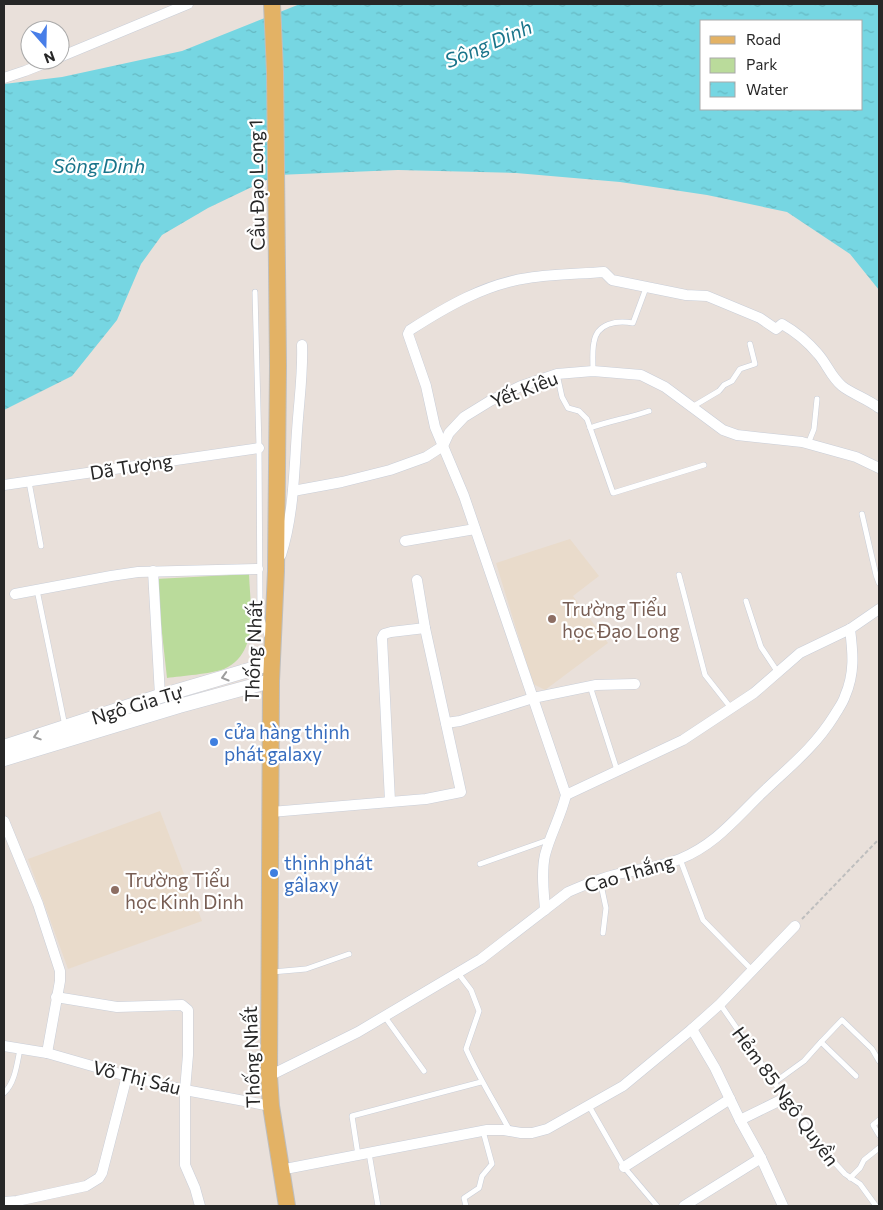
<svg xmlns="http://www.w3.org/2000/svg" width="883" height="1210" viewBox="0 0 883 1210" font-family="Commissioner,sans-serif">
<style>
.education{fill:#e9dbcb}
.park{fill:#badb9b}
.water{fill:url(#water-ripples);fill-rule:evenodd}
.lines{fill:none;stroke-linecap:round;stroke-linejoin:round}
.lane-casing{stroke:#c9ced8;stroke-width:6}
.street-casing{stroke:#c9ced8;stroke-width:11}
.secondary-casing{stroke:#c9ced8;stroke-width:15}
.primary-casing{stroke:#bebebe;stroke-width:18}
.path{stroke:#bebebe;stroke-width:2;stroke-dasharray:4 2.5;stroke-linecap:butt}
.lane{stroke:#fff;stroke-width:5}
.street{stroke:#fff;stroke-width:10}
.secondary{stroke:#fff;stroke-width:14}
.primary{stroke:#e3b265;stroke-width:16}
.oneway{stroke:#9e9e9e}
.education-dot{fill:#8d6e63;stroke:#fff;stroke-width:2}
.shop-dot{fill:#3f7fe0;stroke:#fff;stroke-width:2}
.labels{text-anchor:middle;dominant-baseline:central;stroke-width:4.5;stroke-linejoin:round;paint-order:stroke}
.street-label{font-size:19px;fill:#272727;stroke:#fff}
.education-label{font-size:19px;fill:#785e54;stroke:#fff;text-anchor:start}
.shop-label{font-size:19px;fill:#366cbe;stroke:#fff;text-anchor:start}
.water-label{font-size:20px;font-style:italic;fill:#19748a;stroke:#fff}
</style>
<defs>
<pattern id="water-ripples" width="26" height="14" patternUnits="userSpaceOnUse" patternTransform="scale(1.25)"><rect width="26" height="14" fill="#76d6e2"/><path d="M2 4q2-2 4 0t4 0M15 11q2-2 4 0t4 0" fill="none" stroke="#66b8c2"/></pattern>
</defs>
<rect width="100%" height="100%" fill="#e9e0da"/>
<g class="education">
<polygon points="570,539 599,576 573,596 608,643 545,690 533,684 496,563"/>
<polygon points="160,811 202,921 68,969 28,859"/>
</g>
<path class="park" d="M249 574C250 606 260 653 224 669 210 674 182 676 167 678L156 579Z"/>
<path class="water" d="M300 4H879V290L850 254 787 212 707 195 620 182 516 173 398 170 277 175 208 208 162 235 141 264 117 320 72 376 4 410V84L62 77 182 51ZM702 21H862V109H702Z"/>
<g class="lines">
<g class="lane-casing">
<g id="lane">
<polyline points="255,292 259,448 260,613 267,636"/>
<path d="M593 371C593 362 592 351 594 342 597 323 617 320 633 323L646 288"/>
<polyline points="557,374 562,397 568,408 579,411 587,419 613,493 704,465"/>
<polyline points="692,407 719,391 724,385 732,381 740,369 755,364 750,344"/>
<path d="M590 428C609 421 629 418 649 411"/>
<polyline points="808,444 814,429 817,399"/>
<polyline points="29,482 41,546"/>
<polyline points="862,514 876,575 879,583"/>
<polyline points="679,575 705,675 731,708"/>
<polyline points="37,590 65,726"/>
<polyline points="746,601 761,647 777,671"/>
<polyline points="590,686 617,770"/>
<polyline points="680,859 703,920 752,970"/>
<polyline points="480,864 548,840"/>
<polyline points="600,880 606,908 603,933"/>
<polyline points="272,972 306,969 349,954"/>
<path d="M458 973 471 990 479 1011 466 1049C479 1078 495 1103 510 1131"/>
<polyline points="720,1004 785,1098 834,1162 845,1174 860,1184 876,1206"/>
<polyline points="385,1017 424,1071"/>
<polyline points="821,1042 842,1020 872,1049 879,1061"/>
<polyline points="775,1082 804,1061 821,1042 856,1076"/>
<path d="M4 1093C15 1083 17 1064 20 1049"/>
<polyline points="589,1106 624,1167 657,1206"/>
<polyline points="879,1120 873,1125 879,1135"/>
<polyline points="369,1153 378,1206"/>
<polyline points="358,1155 352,1116 481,1082"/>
<polyline points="850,1178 860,1168 864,1160 879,1148"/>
<polyline points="466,1206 464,1198 479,1188 482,1176 492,1164 483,1131"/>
</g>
</g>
<g class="street-casing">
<g id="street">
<polyline points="60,57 188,4"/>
<polyline points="4,78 25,71 53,60"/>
<polyline points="4,485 259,448"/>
<polyline points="293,491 342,482 390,470 426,457 443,446 449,433 464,417 490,401 521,386 557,374 593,371 641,375 665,387 723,430 737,435 802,442 856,457 879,468"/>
<polyline points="405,541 475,529"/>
<path d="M281 555C295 511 294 464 298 418 300 393 303 370 302 345"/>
<polyline points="153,571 160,696"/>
<polyline points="15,594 111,576 138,572 258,569"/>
<polyline points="446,723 460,721 533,698 596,685 635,684"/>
<polyline points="566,795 683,740 754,693 800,653 850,629 879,609"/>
<polyline points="390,801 382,638 384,634 391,632 425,628"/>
<polyline points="271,812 426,799 461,792 425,628 417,580"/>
<polyline points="4,821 38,904 60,971 60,981 47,1053"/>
<path d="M545 910C544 893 541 873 545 855 550 835 561 816 566 795L464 496 435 427 426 386 408 334 410 330C446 307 485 284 528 278 553 274 579 274 604 272L612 280 686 295 707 296 760 318 776 329 782 324C796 332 808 342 818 354 827 364 831 377 842 386 852 394 868 399 879 408"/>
<polyline points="56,997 117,1007 182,1005 188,1010 188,1055 185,1090 185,1165 195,1188 200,1206"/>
<polyline points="692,1029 715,1068 740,1120 761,1158 783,1206"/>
<polyline points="4,1046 47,1053 127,1076 185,1090 271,1106"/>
<path d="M269 1076 358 1032 481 959 568 892C584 885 601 878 618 874 639 869 661 867 680 859 716 844 735 819 762 793 789 767 814 748 834 716 838 709 843 703 845 696 855 673 853 653 850 629"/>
<polyline points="740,1120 785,1098"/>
<polyline points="624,1167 730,1099"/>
<polyline points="280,1170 487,1130 504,1130 521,1133 532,1133 547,1129 623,1086 692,1029 720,1004 795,926"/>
<polyline points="4,1202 17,1201 86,1186 99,1178 102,1173 127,1076"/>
<polyline points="684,1206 761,1158"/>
</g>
</g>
<g class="secondary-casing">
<g id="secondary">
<polyline points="4,747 157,697 272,663"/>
<polyline points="4,759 179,706 271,681"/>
</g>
</g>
<g class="primary-casing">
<polyline id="primary" points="272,4 275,72 278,366 276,571 271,681 269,1076 271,1106 287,1206"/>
</g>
<polyline class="path" points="802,919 879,839"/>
<use href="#lane" class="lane"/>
<use href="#street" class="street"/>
<use href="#secondary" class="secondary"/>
<use href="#primary" class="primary"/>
</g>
<defs><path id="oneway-chevron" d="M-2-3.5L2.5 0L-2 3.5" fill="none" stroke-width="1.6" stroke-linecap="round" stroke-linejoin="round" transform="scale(1.25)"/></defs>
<g class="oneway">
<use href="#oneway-chevron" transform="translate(225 677) rotate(164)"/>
<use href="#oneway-chevron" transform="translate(37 736) rotate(162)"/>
</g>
<g class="education-dot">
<circle cx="552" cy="619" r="5"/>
<circle cx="115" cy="890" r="5"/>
</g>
<g class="shop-dot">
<circle cx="214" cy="742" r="5"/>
<circle cx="274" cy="873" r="5"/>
</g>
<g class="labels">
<g class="street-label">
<text transform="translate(256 185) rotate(-91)">Cầu Đạo Long 1</text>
<text transform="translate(524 389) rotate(-21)">Yết Kiêu</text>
<text transform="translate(131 466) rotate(-9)">Dã Tượng</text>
<text transform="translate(253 651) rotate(-88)">Thống Nhất</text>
<text transform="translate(137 704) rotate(-17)">Ngô Gia Tự</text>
<text transform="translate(629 873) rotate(-16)">Cao Thắng</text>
<text transform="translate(251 1057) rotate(-92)">Thống Nhất</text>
<text transform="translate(137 1077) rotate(14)">Võ Thị Sáu</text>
<text transform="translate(786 1096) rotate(54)">Hẻm 85 Ngô Quyền</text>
</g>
<g class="education-label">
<text x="562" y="608">Trường Tiểu<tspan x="562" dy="22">học Đạo Long</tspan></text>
<text x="125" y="879">Trường Tiểu<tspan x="125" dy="22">học Kinh Dinh</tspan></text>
</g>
<g class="shop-label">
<text x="224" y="731">cửa hàng thịnh<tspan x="224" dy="22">phát galaxy</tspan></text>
<text x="284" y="862">thịnh phát<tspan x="284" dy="22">gâlaxy</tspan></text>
</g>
<g class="water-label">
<text transform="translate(488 43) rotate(-23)">Sông Dinh</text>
<text x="99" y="165">Sông Dinh</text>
</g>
</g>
<rect width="883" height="1210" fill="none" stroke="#272727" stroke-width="10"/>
<rect x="700" y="20" width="162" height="90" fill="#ffffff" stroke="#a9a9a9"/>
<rect x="710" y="36" width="25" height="8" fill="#e3b265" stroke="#a9a9a9"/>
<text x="746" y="45" font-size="15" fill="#272727">Road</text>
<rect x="710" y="58" width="25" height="15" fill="#badb9b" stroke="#a9a9a9"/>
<text x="746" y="70" font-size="15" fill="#272727">Park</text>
<rect x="710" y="82" width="25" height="15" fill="url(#water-ripples)" stroke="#a9a9a9"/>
<text x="746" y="95" font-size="15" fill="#272727">Water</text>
<g transform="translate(45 45) rotate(160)"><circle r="24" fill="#ffffff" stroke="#a9a9a9"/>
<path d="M0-4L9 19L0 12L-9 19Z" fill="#487ee8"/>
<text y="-8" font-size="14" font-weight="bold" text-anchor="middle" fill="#272727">N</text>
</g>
</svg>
